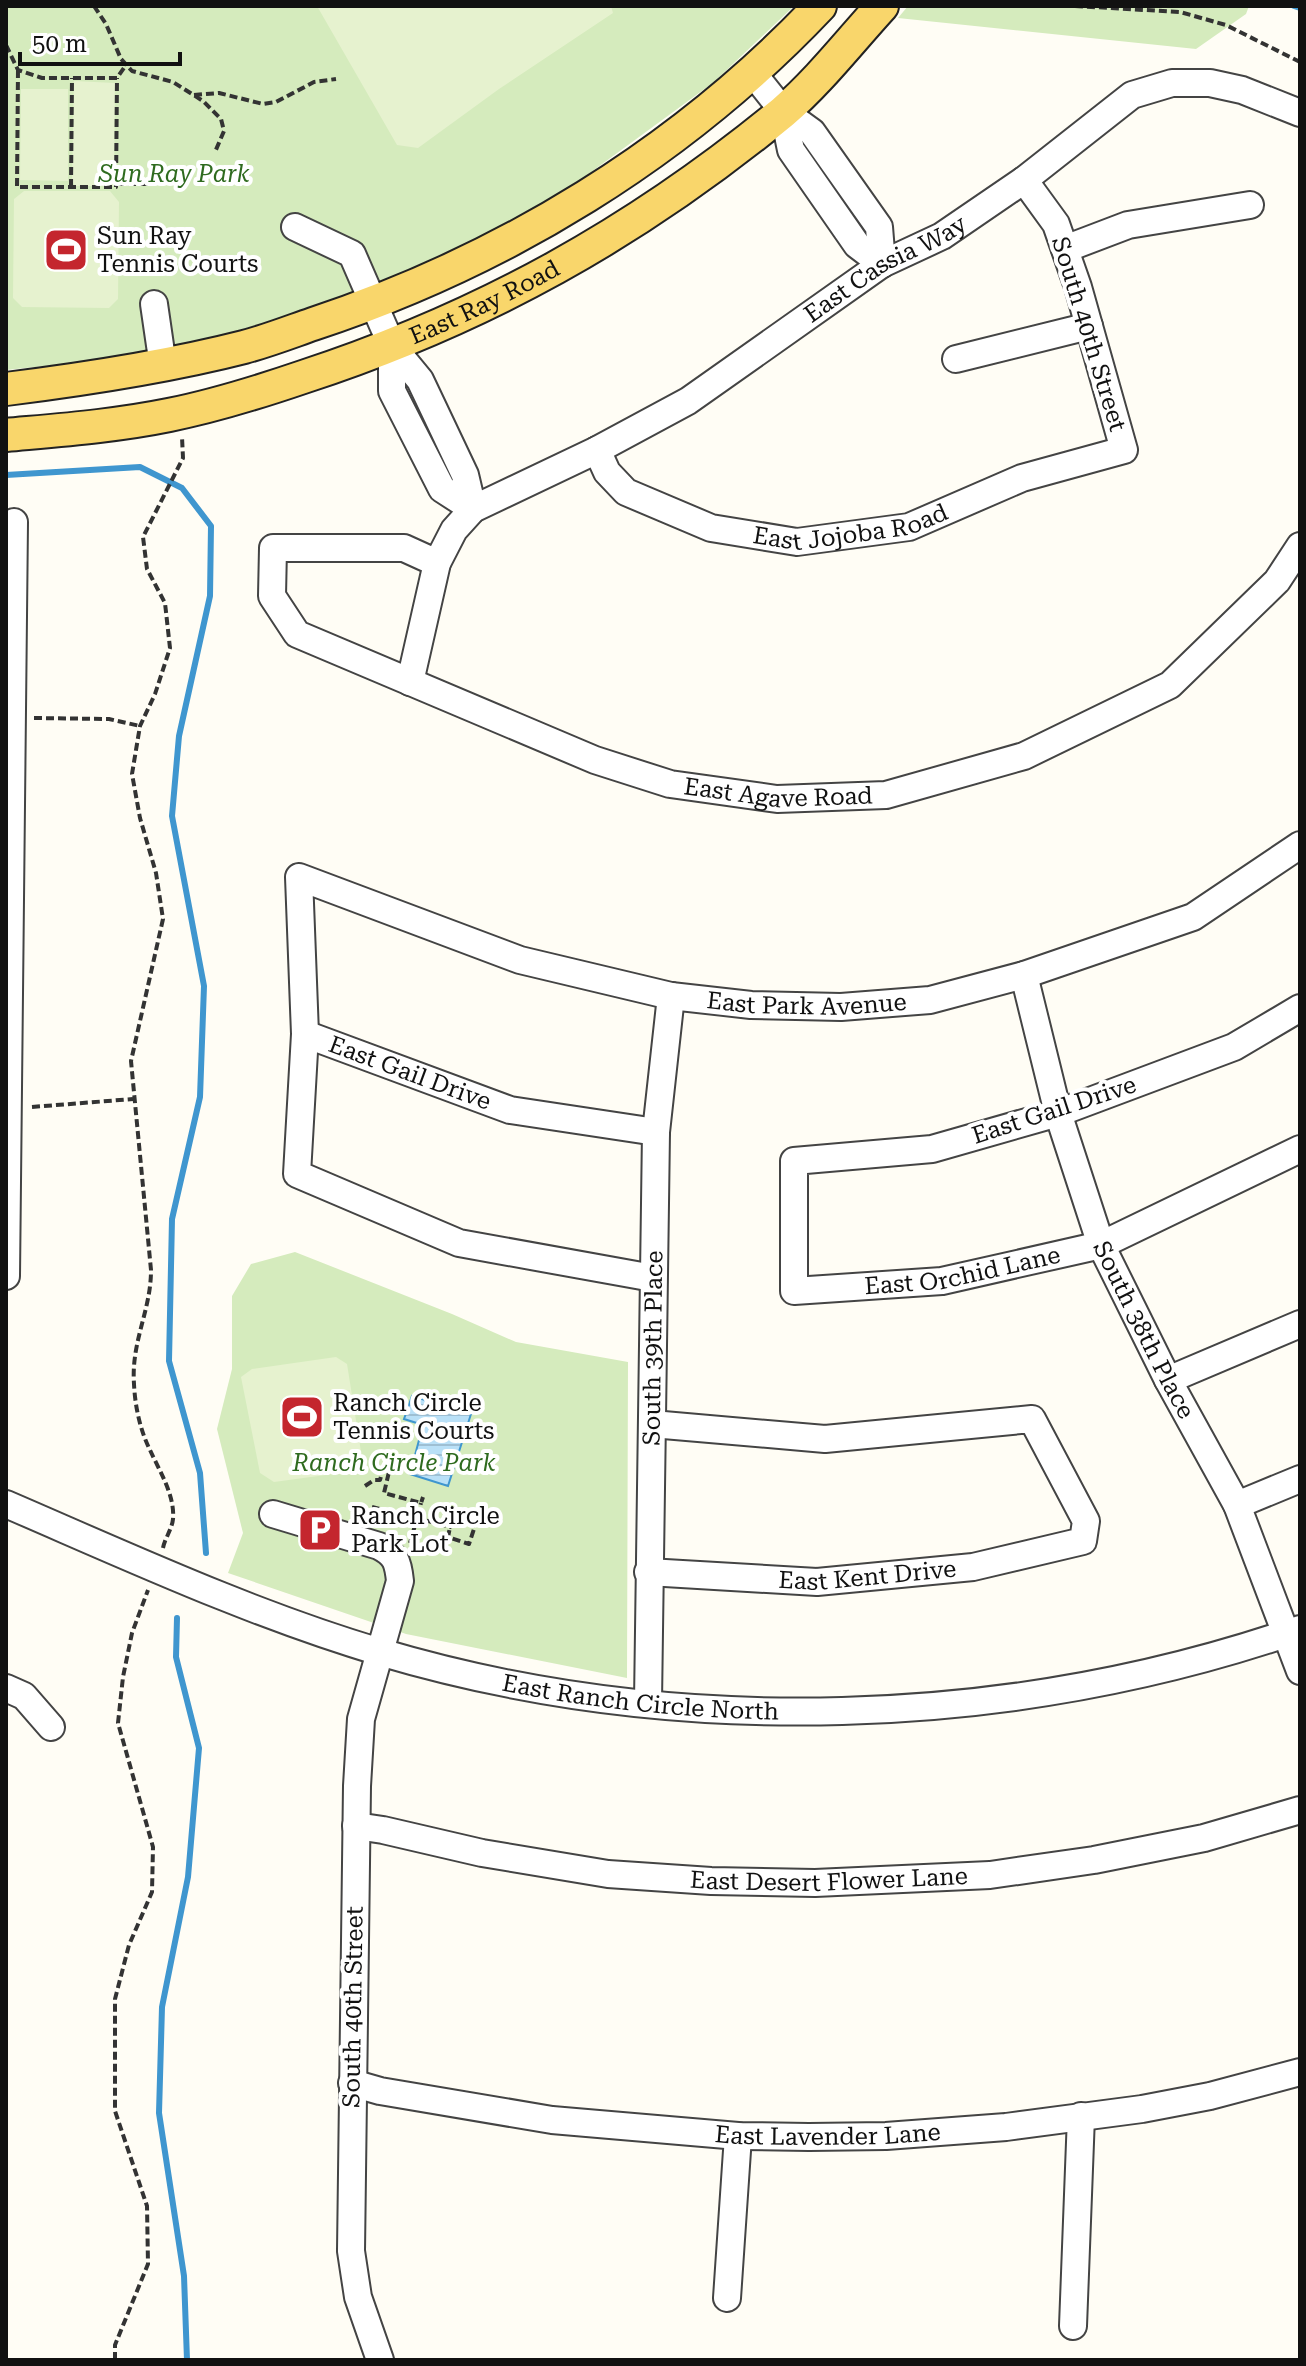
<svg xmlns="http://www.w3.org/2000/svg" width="1306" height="2366" viewBox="0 0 1306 2366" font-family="'Roboto Serif',serif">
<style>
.park{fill:#d5ebbd}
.pitch{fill:#e6f2cf}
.water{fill:url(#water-rules);stroke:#3f96cf;stroke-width:2}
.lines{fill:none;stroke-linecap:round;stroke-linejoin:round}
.stream{stroke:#3f96cf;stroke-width:6}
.minor-casing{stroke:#444;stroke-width:30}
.major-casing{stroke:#222;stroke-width:36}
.path{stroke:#333;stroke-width:4;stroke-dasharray:8 4;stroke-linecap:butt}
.minor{stroke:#fff;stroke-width:26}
.major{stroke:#f9d66b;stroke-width:32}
.labels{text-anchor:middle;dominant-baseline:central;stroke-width:8;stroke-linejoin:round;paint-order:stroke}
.park-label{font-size:24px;font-style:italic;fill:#2f6b1f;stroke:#fff}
.poi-label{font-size:24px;fill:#111;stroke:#fff;text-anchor:start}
.street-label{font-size:24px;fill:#111;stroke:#fff}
</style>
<defs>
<pattern id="water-rules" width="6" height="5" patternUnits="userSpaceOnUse" patternTransform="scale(2)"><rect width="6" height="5" fill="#b9e0f7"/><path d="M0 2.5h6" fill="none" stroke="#9ebfd3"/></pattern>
</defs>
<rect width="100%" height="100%" fill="#fffdf5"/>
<g class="park">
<polygon points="6,6 794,6 714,82 568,189 493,231 392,279 304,311 206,340 114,359 6,370"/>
<polygon points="908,6 1249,6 1246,14 1196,49 898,18"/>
<polygon points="295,1252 452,1314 516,1342 628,1362 627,1678 406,1634 228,1573 243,1533 217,1429 232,1369 232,1296 251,1264"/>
</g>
<g class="pitch">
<polygon points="317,6 611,6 613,13 499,89 418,148 397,145"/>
<polygon points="74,81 115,83 114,186 75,186 72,181"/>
<polygon points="21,89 68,89 68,181 20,180"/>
<polygon points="24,191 110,191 119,202 118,299 109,308 22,307 13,298 14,199"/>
<polygon points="336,1357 347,1364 362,1458 355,1471 274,1482 260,1473 241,1377 252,1369"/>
</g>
<polygon class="water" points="412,1396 471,1414 448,1486 410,1474 423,1425 404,1419"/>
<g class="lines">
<g class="stream">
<polyline points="1294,6 1300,8"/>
<polyline points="6,475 140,467 182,488 211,526 210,596 179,736 172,816 204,986 200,1097 172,1219 169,1361 200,1473 206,1553"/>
<polyline points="177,1618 176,1657 199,1748 188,1877 162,2007 159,2113 184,2276 187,2360"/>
</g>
<g class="minor-casing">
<g id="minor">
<polyline points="752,72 783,111 812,132 879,227 882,264"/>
<polyline points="783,111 791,150 857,245 882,264"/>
<polyline points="295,227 352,254 392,346 420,380 465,475 473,509"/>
<polyline points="1065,249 1128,225 1250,205"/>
<polyline points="154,304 163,366"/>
<polyline points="392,346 392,391 442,489 473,509"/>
<polyline points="956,359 1089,326"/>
<path id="s1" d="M597 450 607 472 626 492 711 528 797 542 909 527 1022 478 1124 450 1078 287 1056 224 1024 180"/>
<path id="s2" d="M437 563 404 548H273L272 596 297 634 595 760 670 784 777 799 886 795 1024 756 1170 685 1277 581 1300 546"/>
<path id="s3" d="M410 682 437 563 454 530 473 509 597 450 688 401 882 264 942 236 1024 180 1132 95 1172 83H1210L1242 90 1300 113"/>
<path id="s4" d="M1024 975 1058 1113 1101 1245 1168 1380 1237 1505 1300 1671"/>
<path id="s5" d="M1300 1008 1234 1047 1058 1113 932 1149 794 1161V1291L942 1281 1101 1245 1300 1149"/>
<path id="s6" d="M305 1034 510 1110 656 1132"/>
<polyline points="6,1276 14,522"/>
<path id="s7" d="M653 1278 459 1243 297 1174 305 1034 299 877 520 960 671 996 751 1005 841 1007 930 1000 1024 975 1193 917 1300 845"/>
<polyline points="1168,1380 1300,1324"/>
<path id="s8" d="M6 1504C129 1557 252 1614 380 1652 676 1740 1010 1729 1300 1629"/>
<polyline points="1237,1505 1300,1479"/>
<path d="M273 1514 379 1546C396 1555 398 1562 400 1581L361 1719 357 1786 351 2251 358 2297 380 2360"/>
<path id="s9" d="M648 1572 817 1582 973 1567 1083 1541 1086 1521 1032 1419 825 1439 652 1424"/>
<polyline points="6,1688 24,1696 51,1727"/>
<path id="s10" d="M648 1702 656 1132 671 996"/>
<path id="s11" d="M356 1826 383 1830 482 1853 608 1874 711 1881 815 1883 990 1875 1094 1860 1204 1838 1300 1810"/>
<path id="s12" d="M352 2083 380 2091 552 2120 738 2136 809 2137 886 2136 1006 2127 1142 2109 1210 2096 1300 2072"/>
<polyline points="727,2298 738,2136"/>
<polyline points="1073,2326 1081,2116"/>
</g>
</g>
<g class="major-casing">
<g id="major">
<path d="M6 389C86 379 166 367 244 347 267 341 290 332 313 324 504 261 681 153 820 6"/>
<path id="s13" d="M6 435C60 430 115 426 169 415 214 406 259 392 303 377 483 318 636 233 783 112 819 81 850 41 882 6"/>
</g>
</g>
<g class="path">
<polyline points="94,6 106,24 121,59 132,71 173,82 203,101 221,119 224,131 215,152"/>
<polyline points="1075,6 1180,12 1226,25 1300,62"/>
<polyline points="6,45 18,70 42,78 117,78 126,65"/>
<polyline points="18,70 17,187 116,187 117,78"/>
<polyline points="194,95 219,93 263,104 276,102 314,82 336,79"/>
<polyline points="116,184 155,184"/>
<polyline points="71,187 72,78"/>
<polyline points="34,718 109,719 140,726"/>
<polyline points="32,1107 133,1099"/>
<polyline points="365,1486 374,1480 380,1480 386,1458 392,1459 384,1493 421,1503 423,1497"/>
<polyline points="372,1507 417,1518 421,1503"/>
<polyline points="410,1543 417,1518 450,1527 453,1519 475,1526 469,1544 448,1537 450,1527"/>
<path d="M163 1548C165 1538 172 1529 173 1519 175 1495 159 1470 150 1450 140 1430 135 1406 134 1384 131 1341 151 1311 151 1270L131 1061 163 919 156 873 140 818 132 774 140 726 155 694 170 648 165 603 147 569 143 537 183 458 182 437"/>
<polyline points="115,2360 115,2345 148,2264 147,2206 115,2111 115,1999 129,1945 152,1892 153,1847 118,1723 123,1677 132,1633 148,1590"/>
</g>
<use href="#minor" class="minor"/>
<use href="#major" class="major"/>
</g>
<defs>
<g id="stadium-square" transform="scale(2.3)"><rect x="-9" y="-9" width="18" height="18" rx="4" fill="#c4262e" stroke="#fff"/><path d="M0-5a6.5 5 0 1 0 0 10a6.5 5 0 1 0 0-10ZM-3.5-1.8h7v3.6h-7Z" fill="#fff"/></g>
<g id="parking-square" transform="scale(2.3)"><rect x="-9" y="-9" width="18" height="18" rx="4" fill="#c4262e" stroke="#fff"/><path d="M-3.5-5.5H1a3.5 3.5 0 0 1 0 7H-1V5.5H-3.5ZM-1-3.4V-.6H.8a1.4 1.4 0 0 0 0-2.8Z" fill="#fff"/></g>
</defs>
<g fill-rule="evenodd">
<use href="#stadium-square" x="66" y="250"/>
<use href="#stadium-square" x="302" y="1417"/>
<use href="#parking-square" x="320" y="1530"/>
</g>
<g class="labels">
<g class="park-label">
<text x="174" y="174">Sun Ray Park</text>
<text x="394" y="1463">Ranch Circle Park</text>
</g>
<g class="poi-label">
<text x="97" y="236">Sun Ray<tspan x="97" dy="28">Tennis Courts</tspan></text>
<text x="333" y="1403">Ranch Circle<tspan x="333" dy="28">Tennis Courts</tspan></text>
<text x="351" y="1516">Ranch Circle<tspan x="351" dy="28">Park Lot</tspan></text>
</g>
<g class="street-label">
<text stroke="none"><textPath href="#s3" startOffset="666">East Cassia Way</textPath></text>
<text stroke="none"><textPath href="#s13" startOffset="500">East Ray Road</textPath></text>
<text transform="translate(1089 334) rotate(73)">South 40th Street</text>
<text stroke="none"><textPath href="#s1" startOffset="286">East Jojoba Road</textPath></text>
<text stroke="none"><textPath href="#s2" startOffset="772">East Agave Road</textPath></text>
<text stroke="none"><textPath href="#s7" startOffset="1198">East Park Avenue</textPath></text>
<text stroke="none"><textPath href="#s6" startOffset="112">East Gail Drive</textPath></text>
<text transform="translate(1054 1110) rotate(-18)">East Gail Drive</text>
<text stroke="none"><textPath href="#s5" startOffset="834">East Orchid Lane</textPath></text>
<text stroke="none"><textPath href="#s4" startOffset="376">South 38th Place</textPath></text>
<text stroke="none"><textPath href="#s10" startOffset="354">South 39th Place</textPath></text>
<text stroke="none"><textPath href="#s9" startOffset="220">East Kent Drive</textPath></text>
<text stroke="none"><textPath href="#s8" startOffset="668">East Ranch Circle North</textPath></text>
<text stroke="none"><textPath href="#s11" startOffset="478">East Desert Flower Lane</textPath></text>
<text transform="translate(353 2007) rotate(-89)">South 40th Street</text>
<text stroke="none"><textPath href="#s12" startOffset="480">East Lavender Lane</textPath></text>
</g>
</g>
<rect width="1306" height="2366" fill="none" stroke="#111111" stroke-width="16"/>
<path d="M20 52v12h160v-12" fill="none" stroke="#111111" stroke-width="4"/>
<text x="32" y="52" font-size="24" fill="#111111" stroke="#ffffff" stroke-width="6" paint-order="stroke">50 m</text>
</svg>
